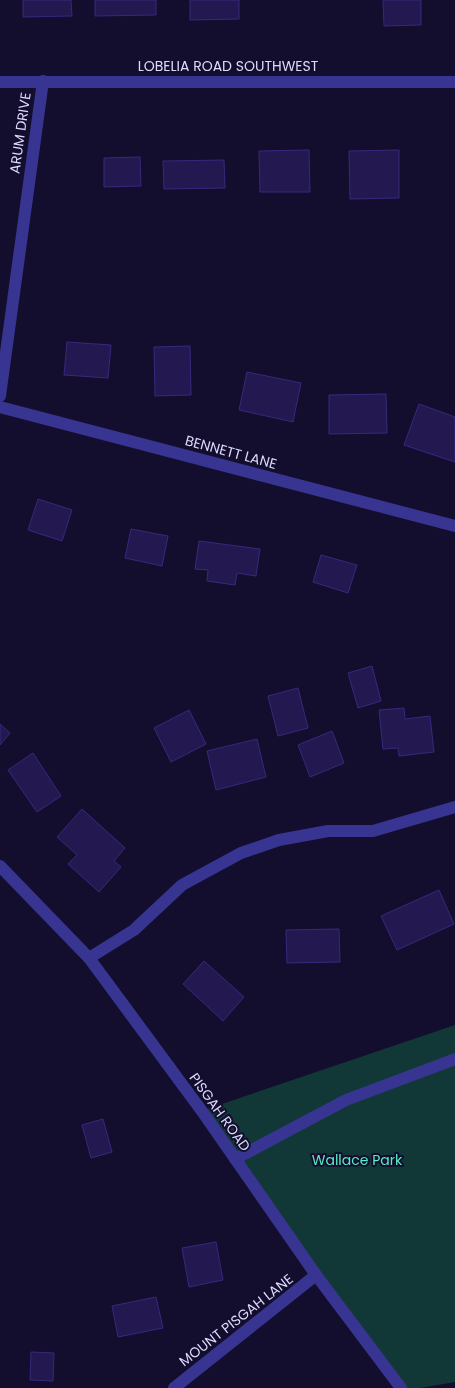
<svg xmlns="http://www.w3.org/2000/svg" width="455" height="1388" viewBox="0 0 455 1388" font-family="Poppins,sans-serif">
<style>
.green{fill:#113836}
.building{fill:#231850;stroke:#38287e}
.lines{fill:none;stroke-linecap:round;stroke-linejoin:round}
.minor{stroke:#373591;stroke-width:12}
.labels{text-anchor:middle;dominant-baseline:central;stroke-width:4;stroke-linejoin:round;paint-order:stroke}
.street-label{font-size:14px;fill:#dedaff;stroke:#130e2d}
.park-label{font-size:14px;fill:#58edc5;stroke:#130e2d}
</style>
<rect width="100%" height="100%" fill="#130e2d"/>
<polygon class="green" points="455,1025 455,1382 420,1388 403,1388 204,1110"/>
<g class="building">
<polygon points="23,0 71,0 72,16 23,17"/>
<polygon points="95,0 156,0 156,15 95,16"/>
<polygon points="190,0 239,0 239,19 190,20"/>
<polygon points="383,0 421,0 421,25 384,26"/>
<polygon points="309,150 310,192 260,192 259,151"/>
<polygon points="399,150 399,198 350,199 349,151"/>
<polygon points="140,157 141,186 104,187 104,158"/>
<polygon points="224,160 225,188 164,189 163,161"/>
<polygon points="67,342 111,345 108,378 64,375"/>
<polygon points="190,346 191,395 155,396 154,347"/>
<polygon points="247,372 301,383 293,422 239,410"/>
<polygon points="386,394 387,433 329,434 329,395"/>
<polygon points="419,404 455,417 455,462 404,445"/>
<polygon points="38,499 72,510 62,541 28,530"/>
<polygon points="131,529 168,536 162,566 125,558"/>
<polygon points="199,541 260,549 256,576 237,573 235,585 207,581 208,570 195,569"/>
<polygon points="321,555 357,565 348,593 313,582"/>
<polygon points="372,666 381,701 358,708 348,673"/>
<polygon points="298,688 308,728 278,736 268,696"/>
<polygon points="404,708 405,719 430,716 434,752 399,756 398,748 383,749 379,710"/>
<polygon points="189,710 206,744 171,762 154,728"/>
<polygon points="0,724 10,733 0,745"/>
<polygon points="332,731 344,763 310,777 298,745"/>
<polygon points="257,739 266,777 216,790 207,751"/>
<polygon points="33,753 61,796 37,812 8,770"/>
<polygon points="82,809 125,848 114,861 121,867 99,892 68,864 77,855 57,837"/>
<polygon points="439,890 454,924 397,950 381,916"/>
<polygon points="339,929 340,962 287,963 286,930"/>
<polygon points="204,961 244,997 223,1021 183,984"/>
<polygon points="103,1119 112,1152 91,1158 82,1125"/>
<polygon points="216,1242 223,1280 189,1287 182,1248"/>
<polygon points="156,1297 163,1328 118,1337 112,1306"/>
<polygon points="31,1352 54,1353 53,1381 30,1380"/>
</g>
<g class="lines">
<g class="minor">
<polyline points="0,82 455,82"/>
<polyline points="0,396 43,81"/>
<polyline points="0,407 455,526"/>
<polyline points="0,866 89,958 204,1114 316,1275 401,1388"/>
<polyline points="89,958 134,930 182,885 241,853 279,840 328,831 373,831 455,807"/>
<polyline points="235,1159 346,1100 455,1059"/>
<polyline points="174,1388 316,1275"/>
</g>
</g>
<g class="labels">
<g class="street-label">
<text x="228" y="66">LOBELIA ROAD SOUTHWEST</text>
<text transform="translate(20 133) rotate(-82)">ARUM DRIVE</text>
<text transform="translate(231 452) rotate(15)">BENNETT LANE</text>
<text transform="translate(220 1112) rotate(54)">PISGAH ROAD</text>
<text transform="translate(236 1320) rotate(-38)">MOUNT PISGAH LANE</text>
</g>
<g class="park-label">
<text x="357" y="1160">Wallace Park</text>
</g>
</g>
</svg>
